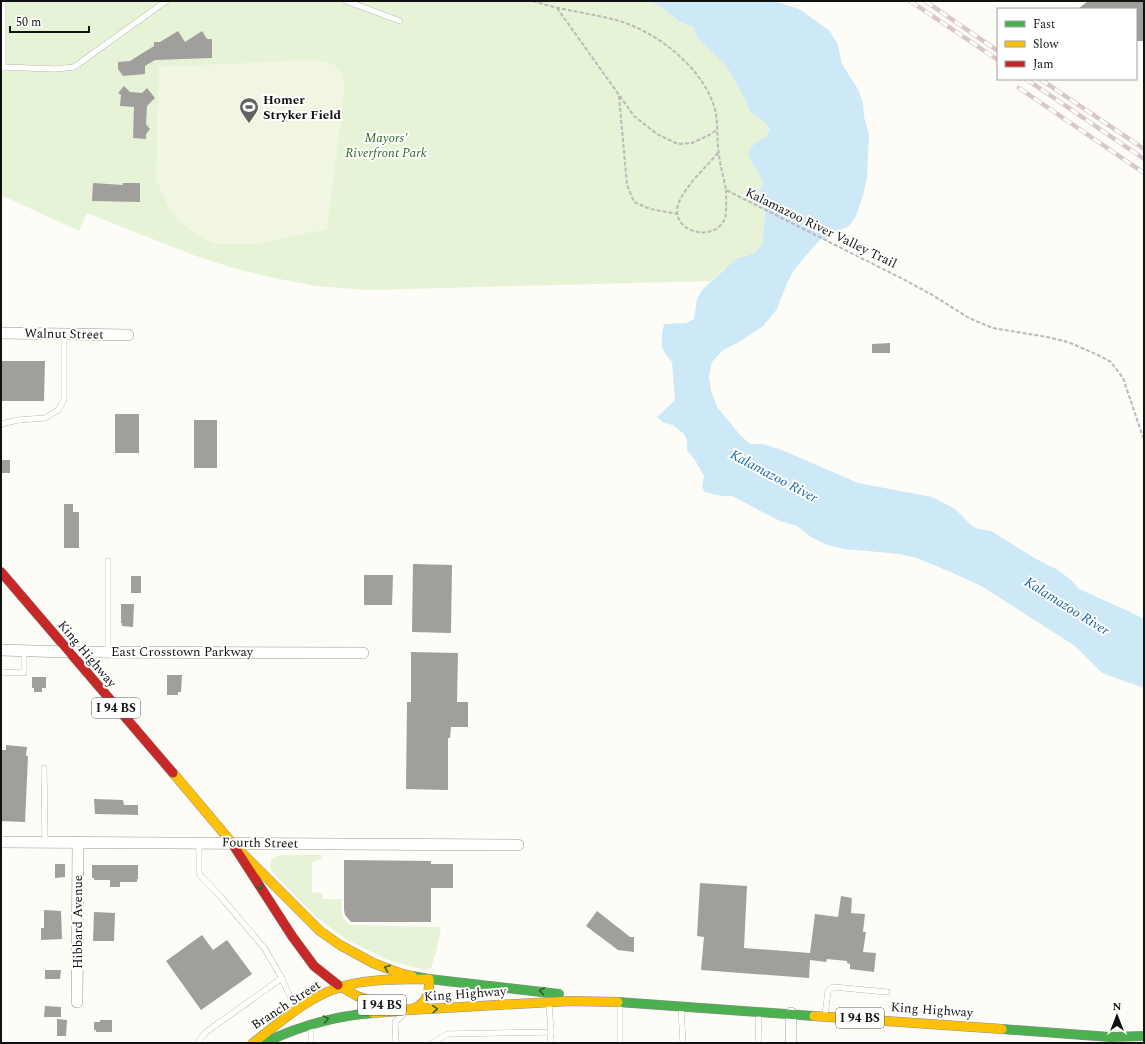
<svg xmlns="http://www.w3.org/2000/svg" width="1145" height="1044" viewBox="0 0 1145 1044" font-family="Spectral,serif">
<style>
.green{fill:#e7f3d7}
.pitch{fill:#f0f6e1}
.water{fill:#cde8f7}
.building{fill:#a19f9c}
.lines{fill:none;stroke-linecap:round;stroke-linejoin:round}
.lane-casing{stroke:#979795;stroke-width:6}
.street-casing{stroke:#979795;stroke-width:12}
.fast-casing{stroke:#8e8d8b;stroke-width:10}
.slow-casing{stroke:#8e8d8b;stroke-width:10}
.jam-casing{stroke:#8e8d8b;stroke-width:10}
.path{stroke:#b9b9b8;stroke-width:2;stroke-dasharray:4 2;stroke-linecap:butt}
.lane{stroke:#fffffe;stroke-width:5.5}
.street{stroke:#fffffe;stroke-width:11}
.fast{stroke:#4caf50;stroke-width:9}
.slow{stroke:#ffc107;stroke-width:9}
.jam{stroke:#c62828;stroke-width:9}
.rail-casing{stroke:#d9c6c7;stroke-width:4.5}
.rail{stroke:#fff;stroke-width:3;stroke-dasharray:9;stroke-linecap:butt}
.oneway{stroke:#2e6030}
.labels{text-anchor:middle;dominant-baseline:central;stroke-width:4;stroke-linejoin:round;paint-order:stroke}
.shield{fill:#fff;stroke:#585858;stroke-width:1}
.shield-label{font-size:12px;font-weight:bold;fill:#111}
.poi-label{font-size:13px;font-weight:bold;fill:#111;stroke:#fff;text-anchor:start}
.park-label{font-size:13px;font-style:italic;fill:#2f6b1f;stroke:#fff}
.street-label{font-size:13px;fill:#111;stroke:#fff}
.water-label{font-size:14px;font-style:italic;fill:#1768a6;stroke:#fff}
</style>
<rect width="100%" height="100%" fill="#fdfcf7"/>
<g class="green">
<polygon points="1,1 649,1 658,5 680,22 694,26 697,38 725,64 745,99 750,112 763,121 770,128 764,139 756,142 752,164 758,171 763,183 759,191 765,214 762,245 754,253 744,256 724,269 711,281 368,290 316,286 269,277 233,268 193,255 87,213 79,231 1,195"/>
<path d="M280 855H322V859L312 862V892L322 893 323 899H342C341 910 340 919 351 925L441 927 437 949 431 968 425 970 390 961 347 940 316 917 273 873 270 867 271 860Z"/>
</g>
<path class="pitch" d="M308 60C332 61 339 62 345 87L327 229 257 244H217L200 237 181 223 168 206 156 180 159 67Z"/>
<polygon class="water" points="649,1 773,1 799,9 829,30 838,45 842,64 859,91 863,104 864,117 869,135 867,178 863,195 856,216 849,226 820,240 809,252 794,270 787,283 777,309 763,326 739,342 723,350 712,362 709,376 711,391 717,407 740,435 750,444 763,444 782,450 858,483 932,497 944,503 955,509 971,525 978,529 991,531 1036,559 1058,570 1072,581 1079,589 1128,611 1144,619 1144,688 1102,673 1075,646 983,587 960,576 917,558 900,554 845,549 827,545 811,537 797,526 780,521 732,496 722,496 705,492 702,487 704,476 695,460 687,450 687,440 684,434 673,425 664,423 657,417 675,400 672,362 666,355 662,347 662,335 664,324 686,323 694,319 697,299 702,290 736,259 754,253 762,245 765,214 759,191 763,183 758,171 752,164 748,152 756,142 765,138 770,128 763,121 750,112 745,99 725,64 697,38 694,27 680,22 658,5"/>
<g class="building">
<polygon points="1088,1 1144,1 1144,41 1136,41 1136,9 1078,9"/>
<polygon points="178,31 185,42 202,31 207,39 212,39 212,58 155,60 145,66 145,74 123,76 118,69 118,62 130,61 154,46 154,42 160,42"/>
<polygon points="124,86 130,92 142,93 147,88 155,98 147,106 146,124 150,129 146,134 146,139 133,138 134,107 120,106 121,95 118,93"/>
<polygon points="93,183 123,185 123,183 140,183 140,202 92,201"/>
<polygon points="890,343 890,353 872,353 872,344"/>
<polygon points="1,361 45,361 44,401 1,401"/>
<rect x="115" y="414" width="24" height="39"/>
<rect x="194" y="420" width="23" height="48"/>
<rect x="1" y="460" width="9" height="13"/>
<polygon points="64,504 73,504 73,512 79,512 79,548 64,548"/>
<polygon points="413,564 452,565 451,633 412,632"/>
<polygon points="364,575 393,575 392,605 364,605"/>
<rect x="131" y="576" width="10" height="17"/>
<polygon points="121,604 134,604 133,627 122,626 122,623 121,623"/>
<polygon points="411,652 458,653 457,702 468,702 468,727 451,727 450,738 448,738 448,790 406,789 407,702 411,702"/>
<polygon points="167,675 182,675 181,692 178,692 178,695 167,695"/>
<polygon points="32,677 46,677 46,688 42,688 42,692 34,692 34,688 32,688"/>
<polygon points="6,745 27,747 26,756 28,756 25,822 1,821 1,750 6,750"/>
<polygon points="94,799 123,800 124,805 138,805 138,815 95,814"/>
<polygon points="344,860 431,861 431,864 453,864 453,888 431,888 431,922 351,922 345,915 344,910"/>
<polygon points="55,864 65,864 65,877 55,878"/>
<polygon points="92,865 138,865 138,879 137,879 137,882 120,882 120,887 110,887 110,880 94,880 94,878 92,878"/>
<polygon points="700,883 747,886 744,948 810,953 815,914 838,917 841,896 852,898 851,913 865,914 863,932 866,932 863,952 876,953 874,972 850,969 850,964 847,963 847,961 827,959 826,962 810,960 809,978 701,970 704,937 697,936"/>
<polygon points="44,910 61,911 62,939 41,940 41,928 44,928"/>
<polygon points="597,911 630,937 634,937 634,952 618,950 586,926"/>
<polygon points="94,912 115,913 114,941 93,941"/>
<polygon points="202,935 213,950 227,940 252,974 201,1010 166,961"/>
<polygon points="45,970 61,970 60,979 45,979"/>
<polygon points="45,1006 61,1007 61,1017 44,1017"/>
<polygon points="57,1019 67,1020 66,1036 57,1036"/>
<polygon points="100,1020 112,1020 112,1032 96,1032 96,1030 94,1030 94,1022 100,1022"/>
</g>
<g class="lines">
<g class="lane-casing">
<g id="lane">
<polyline points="346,1 400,21"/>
<polyline points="1,67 55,69 74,67 166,1"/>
<polyline points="3,67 3,1"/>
<polyline points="1,424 18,420 45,418 58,410 64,400 64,333"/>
<polyline points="108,651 108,561"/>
<polyline points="1,672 24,673 24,651"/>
<polyline points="44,768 45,842"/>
<polyline points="199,843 199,874 221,897 265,949 280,975 296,1009"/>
<polyline points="620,1004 620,1043"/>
<polyline points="681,1008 683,1043"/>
<polyline points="825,1015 828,991 833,987 887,992"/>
<polyline points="311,1025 311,1043"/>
<polyline points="198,1043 198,1042 206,1032 282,978"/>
<polyline points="396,1043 395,1022 405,1013"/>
<polyline points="432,1043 448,1034 551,1032 549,1004"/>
<polyline points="550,1043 551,1032"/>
<polyline points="758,1043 759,1013"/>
</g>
</g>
<g class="street-casing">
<g id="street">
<polyline points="1,333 128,335"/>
<polyline points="1,650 68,652 363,653"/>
<polyline points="1,842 518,845"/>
<polyline points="77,1002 78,842"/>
<polyline points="791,1043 791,1013"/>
</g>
</g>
<g class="fast-casing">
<g id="fast">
<polyline points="412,976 429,979 559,994"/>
<polyline points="618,1002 814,1016"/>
<polyline points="1002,1029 1110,1037 1144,1036"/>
<path d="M264 1043C299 1026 334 1016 373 1013"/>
</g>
</g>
<g class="slow-casing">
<g id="slow">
<polyline points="173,773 232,843 320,931 340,945 373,963 402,974 412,976"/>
<polyline points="338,985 357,996 387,1007 409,1010 570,1001 618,1002"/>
<polyline points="814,1016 1002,1029"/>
<path d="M253 1043C279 1023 309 996 341 987 369 978 400 980 429 979 432 1016 400 1010 373 1013"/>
</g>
</g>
<g class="jam-casing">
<g id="jam">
<polyline points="1,572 173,773"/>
<polyline points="232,843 292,936 314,966 338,985"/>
</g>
</g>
<g class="path">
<path d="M533 1C560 10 589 13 616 20 656 31 701 66 714 106 719 122 716 138 719 154 720 166 724 178 726 190L903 279 934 296 969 318 983 324 993 328 1047 337 1068 342 1098 355 1111 362 1123 378 1144 440"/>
<polyline points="557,8 634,116 657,134 678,144 692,143 709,135 718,129"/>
<polyline points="619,96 627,185 634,202 650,209 678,214"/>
<path d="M718 153C707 166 683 188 678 205 670 232 715 244 725 218 727 210 726 199 726 190"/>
</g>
<use href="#lane" class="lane"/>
<use href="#street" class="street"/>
<use href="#fast" class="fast"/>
<use href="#slow" class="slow"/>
<use href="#jam" class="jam"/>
<g class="rail-casing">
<g id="rail">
<polyline points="910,1 998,60"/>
<polyline points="925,1 998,51"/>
<polyline points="1026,79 1144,159"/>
<polyline points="1040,79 1144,149"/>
<polyline points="1019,88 1144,173"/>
</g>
</g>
<use href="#rail" class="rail"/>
</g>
<defs><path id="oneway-chevron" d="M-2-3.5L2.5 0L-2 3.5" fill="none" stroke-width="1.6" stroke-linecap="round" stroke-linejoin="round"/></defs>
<g class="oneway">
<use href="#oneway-chevron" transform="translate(260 887) rotate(57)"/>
<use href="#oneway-chevron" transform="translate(387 968) rotate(-160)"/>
<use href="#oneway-chevron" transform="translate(542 991) rotate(-172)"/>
<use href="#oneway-chevron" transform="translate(435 1009) rotate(-4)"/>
<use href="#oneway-chevron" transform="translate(326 1019) rotate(-13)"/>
</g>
<defs>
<g id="stadium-pin" transform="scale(1)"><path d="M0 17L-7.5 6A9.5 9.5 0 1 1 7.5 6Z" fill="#646362" stroke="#fff"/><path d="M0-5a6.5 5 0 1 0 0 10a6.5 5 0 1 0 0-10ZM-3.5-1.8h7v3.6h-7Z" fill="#fff"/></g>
</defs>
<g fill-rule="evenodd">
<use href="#stadium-pin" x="249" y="107"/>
</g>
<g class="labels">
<g class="shield">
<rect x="92" y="698" width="48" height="20" rx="3"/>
<rect x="358" y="995" width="48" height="20" rx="3"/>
<rect x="836" y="1008" width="48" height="20" rx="3"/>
</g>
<g class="shield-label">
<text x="116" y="708">I 94 BS</text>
<text x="382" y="1005">I 94 BS</text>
<text x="860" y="1018">I 94 BS</text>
</g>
<g class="poi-label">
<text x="263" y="100">Homer<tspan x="263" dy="15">Stryker Field</tspan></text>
</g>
<g class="park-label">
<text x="386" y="138">Mayors'<tspan x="386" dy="15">Riverfront Park</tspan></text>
</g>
<g class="street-label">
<text transform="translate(821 228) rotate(26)">Kalamazoo River Valley Trail</text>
<text transform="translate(64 334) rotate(1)">Walnut Street</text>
<text x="182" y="652">East Crosstown Parkway</text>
<text transform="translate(87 654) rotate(50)">King Highway</text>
<text transform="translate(260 843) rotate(1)">Fourth Street</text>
<text transform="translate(78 922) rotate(-90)">Hibbard Avenue</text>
<text transform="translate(465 994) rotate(-4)">King Highway</text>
<text transform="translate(286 1005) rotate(-33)">Branch Street</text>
<text transform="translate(932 1010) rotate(4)">King Highway</text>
</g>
<g class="water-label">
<text transform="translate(774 476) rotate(28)">Kalamazoo River</text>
<text transform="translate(1067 606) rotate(32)">Kalamazoo River</text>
</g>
</g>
<rect width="1145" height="1044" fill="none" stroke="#111111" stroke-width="4"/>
<rect x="997" y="8" width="140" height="72" fill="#ffffff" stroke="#a0a0a0"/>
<rect x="1005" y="21" width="20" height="6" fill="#4caf50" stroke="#a0a0a0"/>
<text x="1033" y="28" font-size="12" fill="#111111">Fast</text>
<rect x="1005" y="41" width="20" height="6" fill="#ffc107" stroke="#a0a0a0"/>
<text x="1033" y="48" font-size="12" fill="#111111">Slow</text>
<rect x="1005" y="61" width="20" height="6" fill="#c62828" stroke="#a0a0a0"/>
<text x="1033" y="68" font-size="12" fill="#111111">Jam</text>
<g transform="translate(1117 1016)" stroke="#ffffff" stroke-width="3" paint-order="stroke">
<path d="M0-3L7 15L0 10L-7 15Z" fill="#111111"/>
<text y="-6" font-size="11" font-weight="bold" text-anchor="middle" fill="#111111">N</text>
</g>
<path d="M10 26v6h79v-6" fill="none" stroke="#111111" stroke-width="2"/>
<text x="16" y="26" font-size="12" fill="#111111" stroke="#ffffff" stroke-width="3" paint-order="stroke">50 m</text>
</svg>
